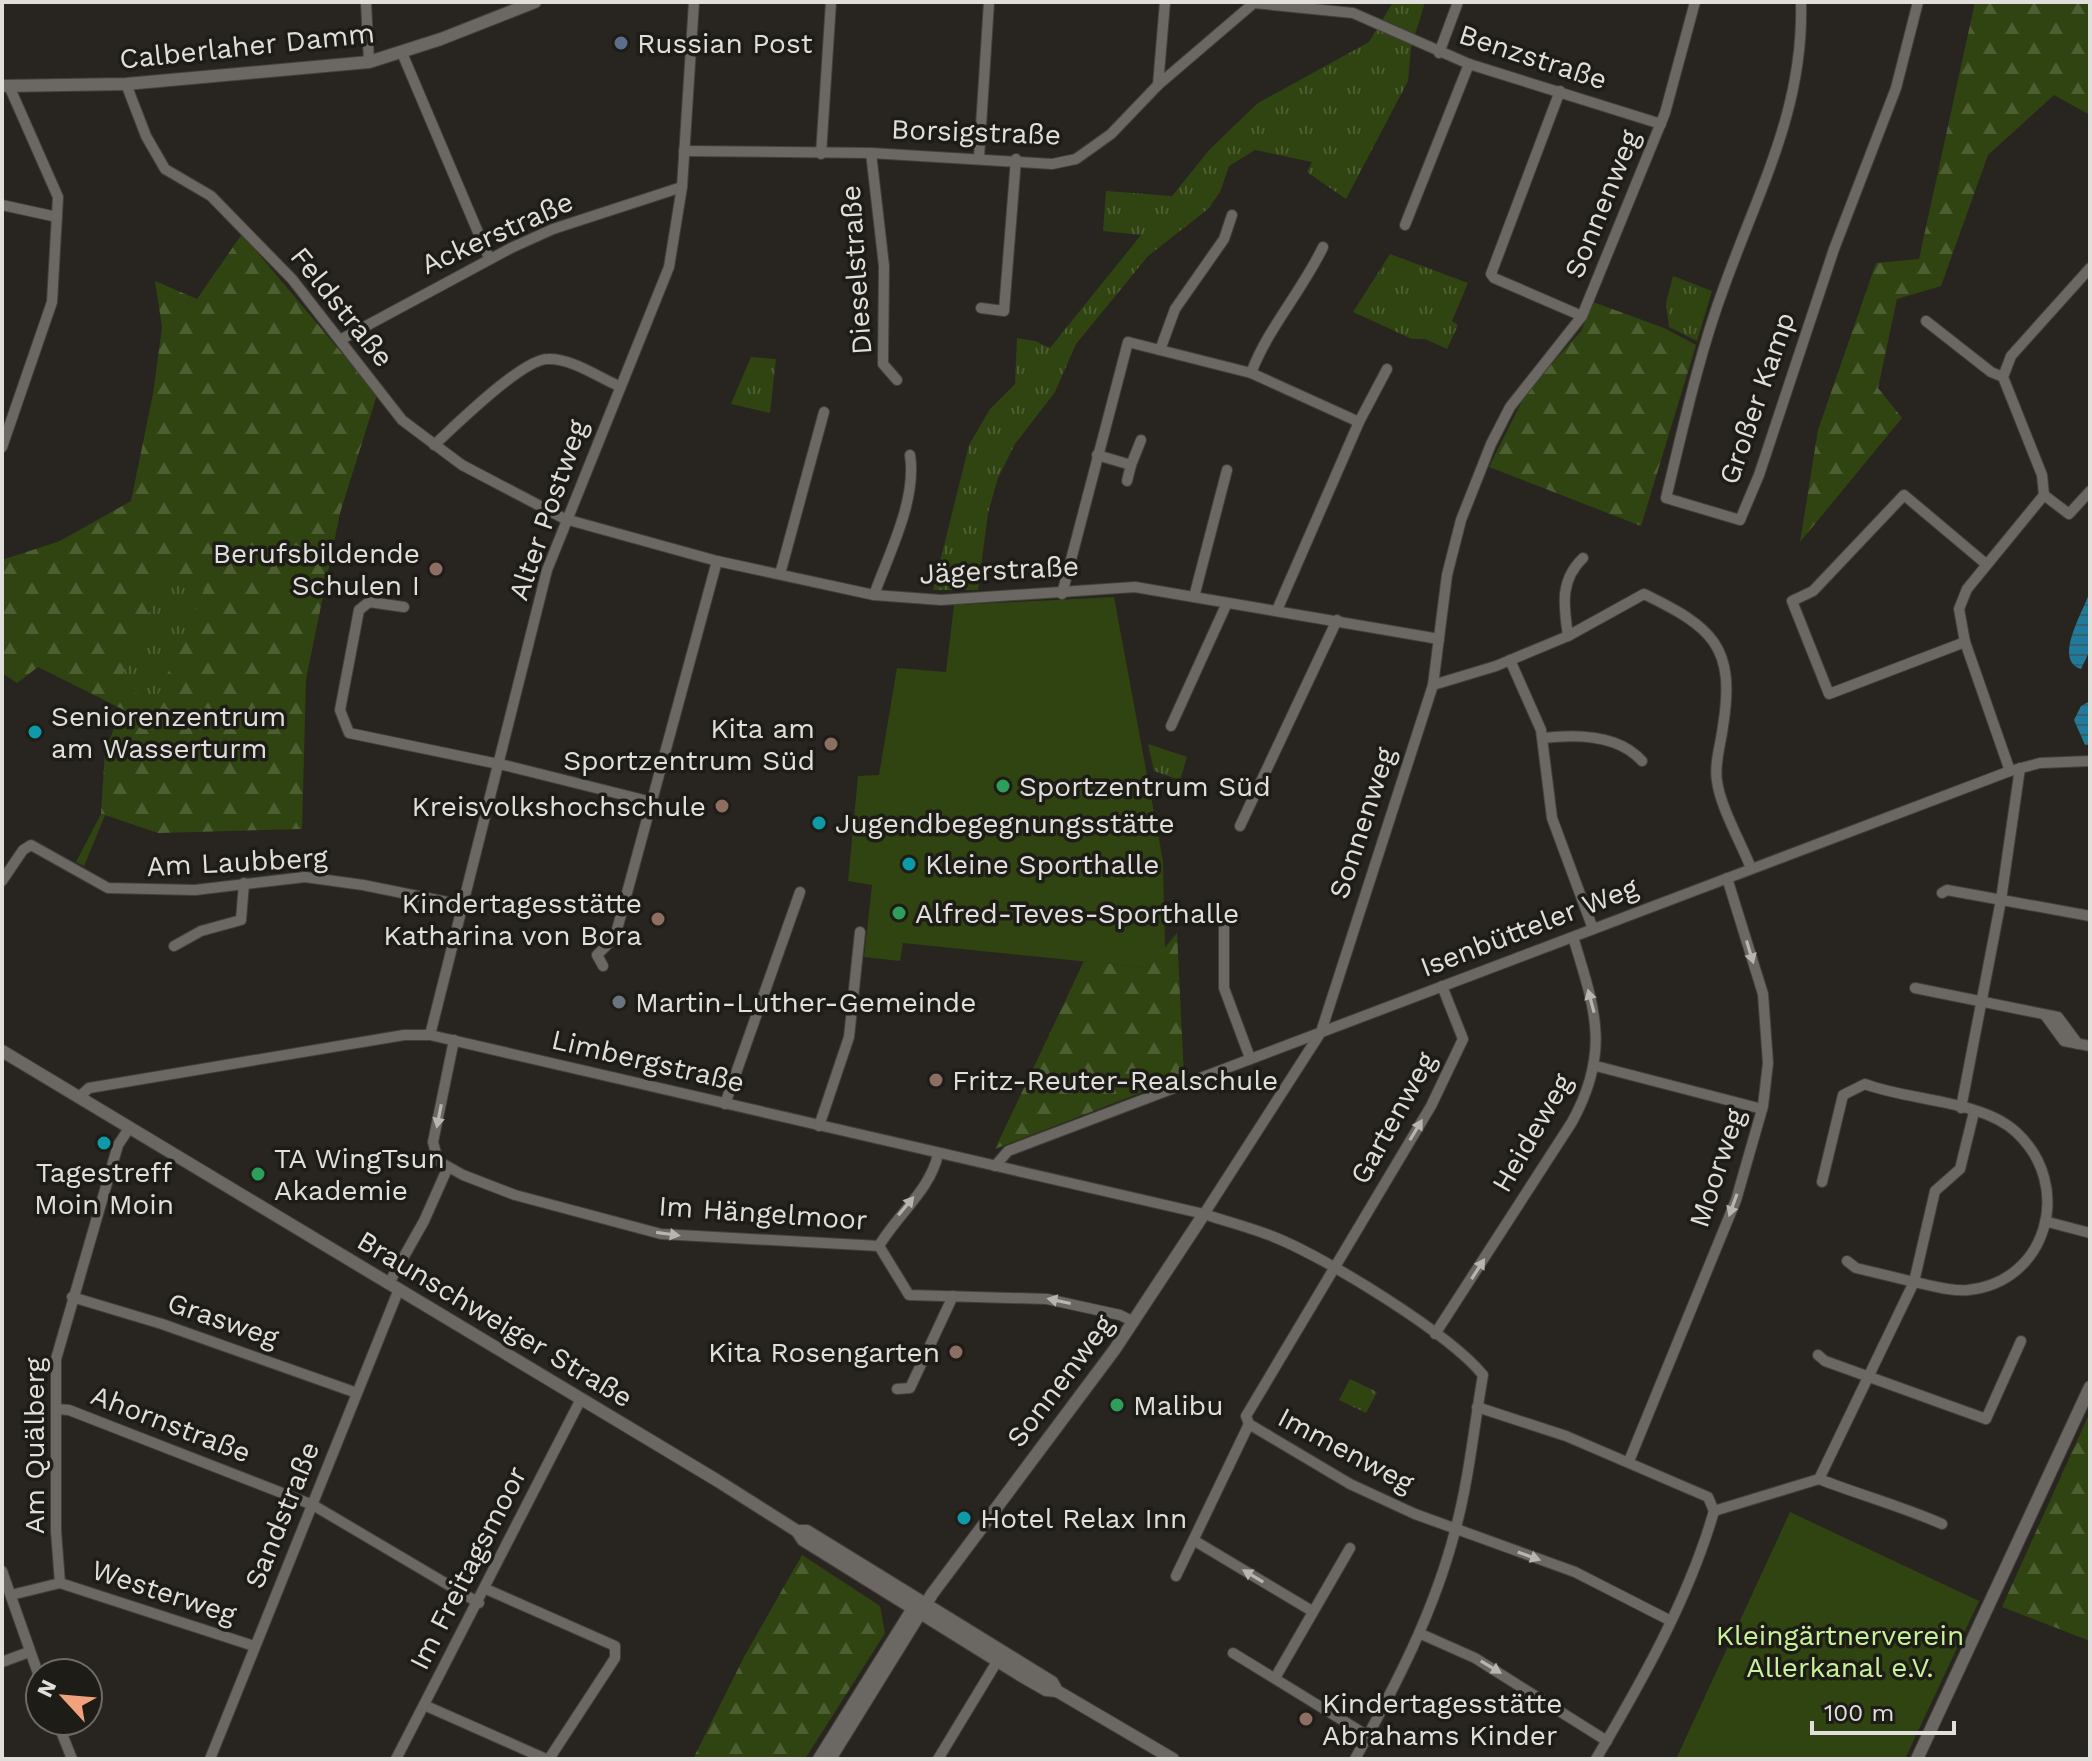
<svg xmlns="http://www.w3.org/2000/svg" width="2092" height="1761" viewBox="0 0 2092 1761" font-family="'Work Sans',sans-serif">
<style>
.green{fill:#2f4410}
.forest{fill:url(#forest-firs)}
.park{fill:url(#park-tufts)}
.water{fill:url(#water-rules)}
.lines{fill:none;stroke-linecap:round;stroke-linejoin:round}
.minor-casing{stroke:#43403c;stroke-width:12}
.tertiary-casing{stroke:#43403c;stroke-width:14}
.minor{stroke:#6b6762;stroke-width:10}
.tertiary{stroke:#6b6762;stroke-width:12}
.oneway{fill:#b8b5b1}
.service-dot{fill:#5c6f8a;stroke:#1e1c17;stroke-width:3}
.education-dot{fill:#8d6e63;stroke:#1e1c17;stroke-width:3}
.culture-dot{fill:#0f9aa8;stroke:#1e1c17;stroke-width:3}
.leisure-dot{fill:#2e9e5b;stroke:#1e1c17;stroke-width:3}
.worship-dot{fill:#6b7280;stroke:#1e1c17;stroke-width:3}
.labels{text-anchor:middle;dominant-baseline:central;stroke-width:7;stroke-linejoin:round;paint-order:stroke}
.poi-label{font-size:28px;fill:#e1dfdc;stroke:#1e1c17;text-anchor:start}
.street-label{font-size:28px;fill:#e1dfdc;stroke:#1e1c17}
.park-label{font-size:28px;fill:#c8f298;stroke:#1e1c17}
</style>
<defs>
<pattern id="forest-firs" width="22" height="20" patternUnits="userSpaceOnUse" patternTransform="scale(2)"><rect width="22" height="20" fill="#2f4410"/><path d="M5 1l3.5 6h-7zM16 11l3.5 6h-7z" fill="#4d5f32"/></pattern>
<pattern id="park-tufts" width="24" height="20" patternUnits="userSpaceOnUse" patternTransform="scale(2)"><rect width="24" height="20" fill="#2f4410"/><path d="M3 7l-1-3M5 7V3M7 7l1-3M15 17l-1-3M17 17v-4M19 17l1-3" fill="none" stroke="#4d5f32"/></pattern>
<pattern id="water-rules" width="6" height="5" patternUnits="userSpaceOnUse" patternTransform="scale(2)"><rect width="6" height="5" fill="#217a99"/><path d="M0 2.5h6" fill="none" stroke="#316172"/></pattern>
</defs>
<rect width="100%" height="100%" fill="#282520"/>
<g class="green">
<polygon points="1114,597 1163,861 1165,949 1148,968 903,943 900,961 864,957 872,885 848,881 858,776 879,775 897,668 946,672 954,605"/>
<polygon points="1790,1512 1979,1601 1905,1759 1676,1759"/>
</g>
<g class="forest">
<polygon points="1975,2 2090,2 2090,115 2054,95 1988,155 1941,286 1897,299 1878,388 1902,418 1800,542 1818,430 1876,263 1919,259"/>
<polygon points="242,234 377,395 340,513 306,679 302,829 158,833 105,815 84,866 76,862 101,814 105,751 122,709 38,667 17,683 2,673 2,560 60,541 131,501 153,394 162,327 155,281 197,299"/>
<polygon points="1593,302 1664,328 1696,345 1641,526 1489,467 1526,393 1581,331"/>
<polygon points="1177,933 1184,1076 995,1149 1084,961 1148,968"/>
<polygon points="2090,1412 2090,1641 2002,1607"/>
<polygon points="802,1555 880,1606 885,1633 805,1759 693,1759 744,1657"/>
</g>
<g class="park">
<polygon points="1393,2 1425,2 1411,48 1408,81 1346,199 1307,172 1312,162 1255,150 1229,166 1220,192 1208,209 1148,256 1076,344 1055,392 1015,444 998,478 988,513 978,590 933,590 969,445 990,409 1015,384 1017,338 1035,341 1050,348 1141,235 1103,231 1106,191 1172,196 1210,149 1258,103 1369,42"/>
<polygon points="1390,254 1468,283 1452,321 1458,325 1447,349 1425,339 1412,339 1353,312"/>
<polygon points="1673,276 1712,291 1697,341 1669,327 1666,303"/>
<polygon points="751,357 776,359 770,413 731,404"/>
<polygon points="166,574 204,590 155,702 118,685"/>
<polygon points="1148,744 1187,757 1180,780 1154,771"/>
<polygon points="1350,1379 1377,1392 1366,1413 1339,1400"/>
</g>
<g class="water">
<path d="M2090 591V650L2081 669C2052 660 2085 609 2090 591Z"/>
<polygon points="2090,701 2090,745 2085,745 2074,720 2081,706"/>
</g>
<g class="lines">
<g class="minor-casing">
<g id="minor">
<polyline points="366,2 369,62"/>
<path d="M1801 2C1804 109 1759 189 1724 287 1699 354 1683 428 1666 498L1740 520 1759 475 1834 249 1896 88 1918 2"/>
<polyline points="1254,3 1353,13 1469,64 1661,124"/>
<polyline points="402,53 489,258"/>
<polyline points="1439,53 1458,2"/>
<polyline points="126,84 146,136 165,169 211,196 292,279 402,420 462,465 565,519 717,561 874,595 941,600 1135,587 1439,639"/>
<polyline points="1158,85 1165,2"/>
<polyline points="1560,91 1491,274 1494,278 1582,316"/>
<polyline points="684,151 871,153 1052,164 1076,159 1111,134 1158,85 1255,2"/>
<polyline points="871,153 884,266 883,364 897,380"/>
<polyline points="821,154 831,2"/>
<polyline points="979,157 989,2"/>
<polyline points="2,205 57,217"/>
<polyline points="1405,225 1469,64"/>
<polyline points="981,308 1004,311 1016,159"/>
<polyline points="1926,321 1991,372 2003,377"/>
<polyline points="340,340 511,248 553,229 682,187"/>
<polyline points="1160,350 1175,309 1224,239 1232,215"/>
<path d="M1251 373C1268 328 1302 291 1323 247"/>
<polyline points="1359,422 1387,369"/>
<path d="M434 445C455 426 522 359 548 359 571 358 598 377 619 386"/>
<polyline points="2,447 52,302 58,197 9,86"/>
<polyline points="1097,455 1131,465 1141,440"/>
<polyline points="1127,481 1131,465"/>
<polyline points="2044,495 2069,514 2090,491"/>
<polyline points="780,574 824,412"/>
<polyline points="1062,594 1128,342 1251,373 1359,422 1277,610"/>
<path d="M874 595C889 553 917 500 910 455"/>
<polyline points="1194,597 1227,470"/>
<polyline points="404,607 369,602 359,610 340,710 349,733 508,766 652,802"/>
<path d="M1568 636C1564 606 1559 581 1583 558"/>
<polyline points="1965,642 1829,694 1792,601 1813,591 1904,495 1986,564"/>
<polyline points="1510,660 1541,730 1552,818 1593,929"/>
<path d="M1433 685 1496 666 1568 636 1644 594C1712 627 1736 646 1723 726 1721 743 1714 764 1717 781 1720 806 1741 843 1751 868"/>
<polyline points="1171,726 1227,603"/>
<path d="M1543 738C1576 734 1619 735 1642 761"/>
<polyline points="2010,771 1965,642 1959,609 1967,589 2044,495 2042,475 2003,377 2011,356 2090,268"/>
<polyline points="1240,826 1337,620"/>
<polyline points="2,881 23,850 31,845 108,888 195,890 305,877 363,885 462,905"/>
<polyline points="1942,893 1947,890 2090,916"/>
<polyline points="1224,915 1224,988 1250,1058"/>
<polyline points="174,946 201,931 241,920 244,883"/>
<polyline points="603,966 597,955 615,937 717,561"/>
<polyline points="1442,986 1463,1039 1431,1106 1246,1416 1249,1424 1350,1484 1415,1514 1575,1572 1671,1621"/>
<polyline points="1915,988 2058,1017 2078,1044"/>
<polyline points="2045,1015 2064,1041 2090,1046"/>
<polyline points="430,1035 547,570 669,267 682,187 694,2"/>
<path d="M454 1040 433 1142 438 1161 463 1175 515 1195 661 1234 879 1246C897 1215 931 1189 938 1154"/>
<polyline points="1596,1066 1762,1109"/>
<path d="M79 1097 89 1088 404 1035H430L1204 1214C1228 1222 1252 1228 1274 1237 1325 1257 1450 1334 1483 1375 1474 1426 1469 1480 1455 1531 1434 1612 1396 1685 1355 1759"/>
<polyline points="725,1104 800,892"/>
<polyline points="1961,1108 2001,900 2020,768"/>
<polyline points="819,1126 849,1037 860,932"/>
<polyline points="995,1166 1008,1151 2010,771 2040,763 2090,761"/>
<polyline points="1204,1214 1321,1032 1433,685 1447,575 1461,520 1491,444 1510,407 1582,316 1665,113 1695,2"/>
<polyline points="2048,1222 2090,1233"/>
<polyline points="879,1246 909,1295 1047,1299 1120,1315 1134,1322"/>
<polyline points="1847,1261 1856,1268 1914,1282 1935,1191 1960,1169 1974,1112"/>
<polyline points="389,1283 424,1221 448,1167"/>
<polyline points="72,1297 162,1324 357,1393"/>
<path d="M1435 1334 1572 1122C1611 1051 1595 1009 1573 937"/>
<polyline points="1818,1355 1825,1361 1986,1419 2021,1341"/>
<polyline points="897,1389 910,1388 953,1296"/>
<polyline points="1477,1407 1566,1436 1708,1497 1714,1511"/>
<polyline points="56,1409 69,1410 313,1505 479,1603"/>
<polyline points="1629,1461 1736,1200 1763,1106 1768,1063 1763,994 1727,878"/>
<path d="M1819 1479C1860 1495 1901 1506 1942 1524"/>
<path d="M1714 1511 1819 1479 1914 1282C1930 1285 1952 1292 1968 1290 2048 1282 2074 1185 2016 1132 1982 1100 1909 1101 1865 1084L1843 1095 1822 1182"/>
<polyline points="1195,1541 1312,1611"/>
<polyline points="2,1571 40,1679"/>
<polyline points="1176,1576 1249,1424"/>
<polyline points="60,1583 254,1646"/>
<polyline points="486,1589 615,1646 615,1658 549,1759"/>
<polyline points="11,1595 60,1583 56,1531 56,1359 118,1145 130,1127"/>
<polyline points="1421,1634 1475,1658 1607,1741"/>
<polyline points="1233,1653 1368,1736"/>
<polyline points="2,1662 29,1652"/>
<polyline points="1275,1678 1350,1548"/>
<polyline points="424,1705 546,1759"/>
<polyline points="57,1721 72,1759"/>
<polyline points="210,1759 399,1289"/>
<polyline points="396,1759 581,1399"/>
<polyline points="938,1759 1001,1655"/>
<path d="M1596 1759C1642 1681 1689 1598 1714 1511"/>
</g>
</g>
<g class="tertiary-casing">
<g id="tertiary">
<polyline points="2,86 126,84 369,62 441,39 535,2"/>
<polyline points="2,1051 718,1481 797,1531 803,1540 1020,1675 1046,1690 1057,1691"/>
<polyline points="797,1531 807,1531 1052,1682 1057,1691 1173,1759"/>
<polyline points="819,1759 917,1602"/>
<polyline points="830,1759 932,1594 1115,1349 1204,1214"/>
<polyline points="1917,1759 2090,1387"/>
</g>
</g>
<use href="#minor" class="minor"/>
<use href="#tertiary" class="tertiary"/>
</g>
<defs><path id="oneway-solid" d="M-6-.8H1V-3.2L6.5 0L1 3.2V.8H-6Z" transform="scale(2)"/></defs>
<g class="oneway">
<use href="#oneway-solid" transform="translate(1750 952) rotate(73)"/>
<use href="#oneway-solid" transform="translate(1591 1001) rotate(-105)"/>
<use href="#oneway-solid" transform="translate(439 1116) rotate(101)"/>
<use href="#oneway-solid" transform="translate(1416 1130) rotate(-59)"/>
<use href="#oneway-solid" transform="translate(1733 1205) rotate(110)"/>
<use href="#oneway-solid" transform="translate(906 1206) rotate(-50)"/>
<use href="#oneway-solid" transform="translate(668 1234) rotate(8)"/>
<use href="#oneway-solid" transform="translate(1478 1269) rotate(-57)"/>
<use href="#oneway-solid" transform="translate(1059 1301) rotate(-168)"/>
<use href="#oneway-solid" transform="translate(1529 1556) rotate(20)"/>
<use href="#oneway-solid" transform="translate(1253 1576) rotate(-149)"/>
<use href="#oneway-solid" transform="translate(1491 1667) rotate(31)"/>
</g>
<circle class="service-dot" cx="621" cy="43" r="8"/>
<g class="education-dot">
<circle cx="436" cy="569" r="8"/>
<circle cx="831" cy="744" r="8"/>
<circle cx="722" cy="806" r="8"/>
<circle cx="658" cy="919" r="8"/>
<circle cx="936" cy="1080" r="8"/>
<circle cx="956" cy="1352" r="8"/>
<circle cx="1306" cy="1719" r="8"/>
</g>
<g class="culture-dot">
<circle cx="35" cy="732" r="8"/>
<circle cx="819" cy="823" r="8"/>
<circle cx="909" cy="864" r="8"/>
<circle cx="104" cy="1143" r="8"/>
<circle cx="964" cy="1518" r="8"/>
</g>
<g class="leisure-dot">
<circle cx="1003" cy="786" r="8"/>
<circle cx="899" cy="913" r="8"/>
<circle cx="258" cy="1174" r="8"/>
<circle cx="1117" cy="1405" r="8"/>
</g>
<circle class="worship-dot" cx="619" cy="1002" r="8"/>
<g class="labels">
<g class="poi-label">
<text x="637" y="43">Russian Post</text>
<text x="420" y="553" text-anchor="end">Berufsbildende<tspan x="420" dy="32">Schulen I</tspan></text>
<text x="51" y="716">Seniorenzentrum<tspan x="51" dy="32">am Wasserturm</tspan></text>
<text x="815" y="728" text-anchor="end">Kita am<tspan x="815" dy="32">Sportzentrum Süd</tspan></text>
<text x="1019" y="786">Sportzentrum Süd</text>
<text x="706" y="806" text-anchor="end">Kreisvolkshochschule</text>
<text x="835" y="823">Jugendbegegnungsstätte</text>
<text x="925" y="864">Kleine Sporthalle</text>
<text x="642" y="903" text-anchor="end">Kindertagesstätte<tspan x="642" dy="32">Katharina von Bora</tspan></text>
<text x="915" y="913">Alfred-Teves-Sporthalle</text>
<text x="635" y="1002">Martin-Luther-Gemeinde</text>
<text x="952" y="1080">Fritz-Reuter-Realschule</text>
<text x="274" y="1158">TA WingTsun<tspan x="274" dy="32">Akademie</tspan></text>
<text x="104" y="1172" text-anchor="middle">Tagestreff<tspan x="104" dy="32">Moin Moin</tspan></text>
<text x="940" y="1352" text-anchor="end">Kita Rosengarten</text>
<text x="1133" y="1405">Malibu</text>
<text x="980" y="1518">Hotel Relax Inn</text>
<text x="1322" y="1703">Kindertagesstätte<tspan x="1322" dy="32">Abrahams Kinder</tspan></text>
</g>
<g class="street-label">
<text transform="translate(247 46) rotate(-6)">Calberlaher Damm</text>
<text transform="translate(1533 57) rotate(18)">Benzstraße</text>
<text transform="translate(976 132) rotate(2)">Borsigstraße</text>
<text transform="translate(1602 204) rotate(-68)">Sonnenweg</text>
<text transform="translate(497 233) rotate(-24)">Ackerstraße</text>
<text transform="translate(856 270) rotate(-94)">Dieselstraße</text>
<text transform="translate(342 307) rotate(51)">Feldstraße</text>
<text transform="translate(1757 398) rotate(-71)">Großer Kamp</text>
<text transform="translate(548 510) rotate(-71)">Alter Postweg</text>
<text transform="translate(999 570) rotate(-3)">Jägerstraße</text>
<text transform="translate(1362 823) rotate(-72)">Sonnenweg</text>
<text transform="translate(237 862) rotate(-3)">Am Laubberg</text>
<text transform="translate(1529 927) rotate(-21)">Isenbütteler Weg</text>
<text transform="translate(648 1061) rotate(13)">Limbergstraße</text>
<text transform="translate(1393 1118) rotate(-61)">Gartenweg</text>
<text transform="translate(1532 1133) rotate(-60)">Heideweg</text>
<text transform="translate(1717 1168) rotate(-72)">Moorweg</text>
<text transform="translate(763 1213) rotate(4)">Im Hängelmoor</text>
<text transform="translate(495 1319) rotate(31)">Braunschweiger Straße</text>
<text transform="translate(223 1320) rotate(19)">Grasweg</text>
<text transform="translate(1060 1381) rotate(-53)">Sonnenweg</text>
<text transform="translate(171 1424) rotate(21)">Ahornstraße</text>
<text transform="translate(34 1446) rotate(-90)">Am Quälberg</text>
<text transform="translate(1346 1450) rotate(28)">Immenweg</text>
<text transform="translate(282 1515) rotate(-68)">Sandstraße</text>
<text transform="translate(468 1568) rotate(-63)">Im Freitagsmoor</text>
<text transform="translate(164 1592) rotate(18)">Westerweg</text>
</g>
<g class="park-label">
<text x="1840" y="1635">Kleingärtnerverein<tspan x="1840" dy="32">Allerkanal e.V.</tspan></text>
</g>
</g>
<rect width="2092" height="1761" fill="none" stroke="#e1dfdc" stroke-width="8"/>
<g transform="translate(64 1697) rotate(296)"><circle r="38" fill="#1e1c17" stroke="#6c6a66" stroke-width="2"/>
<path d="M0-6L14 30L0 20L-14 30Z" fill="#f1a17c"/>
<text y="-12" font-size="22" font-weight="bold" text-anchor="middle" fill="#e1dfdc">N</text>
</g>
<path d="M1812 1721v12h142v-12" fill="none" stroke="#e1dfdc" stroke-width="4"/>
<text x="1824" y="1721" font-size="24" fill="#e1dfdc" stroke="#1e1c17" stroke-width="6" paint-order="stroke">100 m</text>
</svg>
